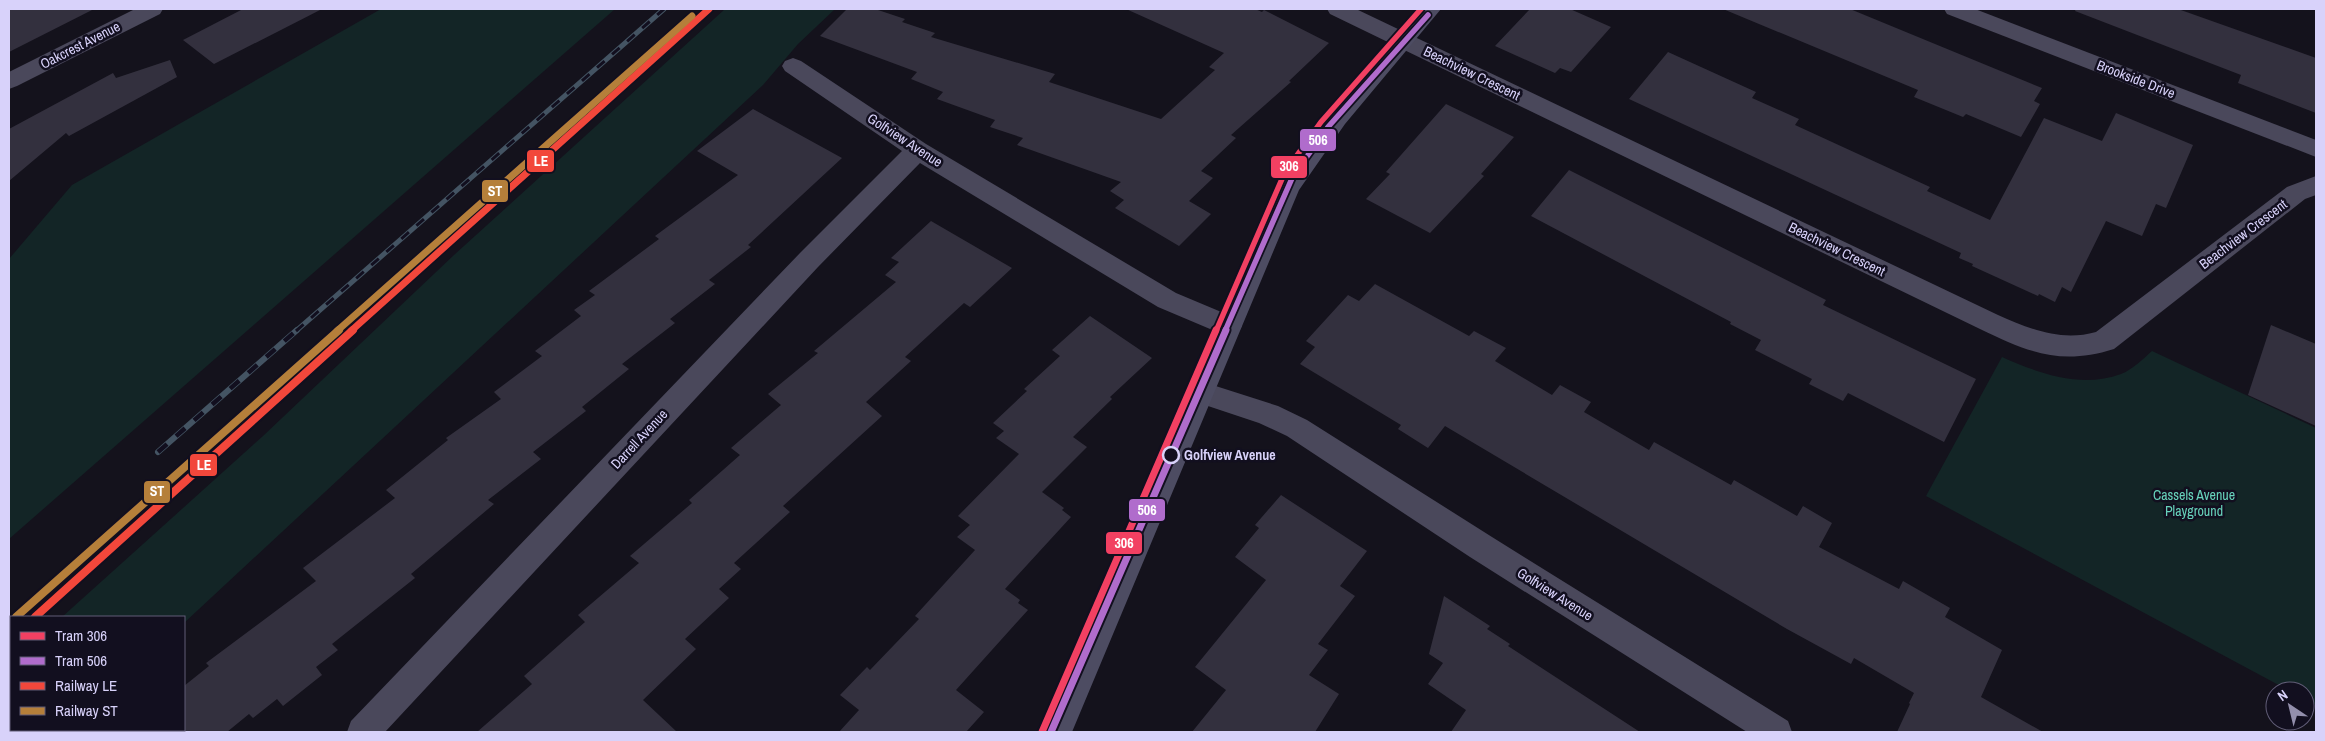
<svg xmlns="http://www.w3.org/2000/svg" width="2325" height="741" viewBox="0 0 2325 741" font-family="'Archivo Narrow',sans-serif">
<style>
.green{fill:#132526}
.building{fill:#33303e}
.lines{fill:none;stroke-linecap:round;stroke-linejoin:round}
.minor{fill:#4a485b;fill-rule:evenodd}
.secondary{fill:#4d4c62;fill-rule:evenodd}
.rail-far1-casing{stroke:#445463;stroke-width:5}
.rail-casing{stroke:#445463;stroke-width:6}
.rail-far1{stroke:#120f1f;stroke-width:3;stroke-dasharray:10;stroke-linecap:butt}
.rail{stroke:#120f1f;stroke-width:4.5;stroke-dasharray:12;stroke-linecap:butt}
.rail-1-far1-casing{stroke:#120f1f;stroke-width:10}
.rail-1-casing{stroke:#120f1f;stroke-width:12}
.rail-2-far1-casing{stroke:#120f1f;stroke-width:10}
.rail-2-casing{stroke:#120f1f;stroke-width:12}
.rail-1-far1{stroke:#f2473b;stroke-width:7}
.rail-1{stroke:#f2473b;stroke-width:8}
.rail-2-far1{stroke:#b57f3a;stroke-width:7}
.rail-2{stroke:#b57f3a;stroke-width:8}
.tram-1-far1-casing{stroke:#120f1f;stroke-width:9}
.tram-1-casing{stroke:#120f1f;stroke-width:11}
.tram-2-far1-casing{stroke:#120f1f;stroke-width:9}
.tram-2-casing{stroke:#120f1f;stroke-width:11}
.tram-1-far1{stroke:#f24062;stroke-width:5.5}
.tram-1{stroke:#f24062;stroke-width:7}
.tram-2-far1{stroke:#b06ccc;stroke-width:5.5}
.tram-2{stroke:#b06ccc;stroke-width:7}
.stop-dot{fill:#120f1f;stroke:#d8d2fa;stroke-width:2.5}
.labels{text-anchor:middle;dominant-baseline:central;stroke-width:5;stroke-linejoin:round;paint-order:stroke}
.street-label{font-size:14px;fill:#d8d2fa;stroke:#120f1f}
.stop-label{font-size:14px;font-weight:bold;fill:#d8d2fa;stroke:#120f1f;text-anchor:start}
.park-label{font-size:14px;fill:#67d2bb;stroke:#120f1f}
.line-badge{stroke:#120f1f;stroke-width:2}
.badge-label{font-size:14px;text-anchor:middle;font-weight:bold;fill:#fff}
</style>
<rect width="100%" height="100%" fill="#14121c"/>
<g class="green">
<polygon points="381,9 615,9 9,539 9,259 72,185"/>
<polygon points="725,9 835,9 798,44 763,85 184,623 184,617 62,617 263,436 454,255"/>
<path d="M2152 351 2316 428V705L2305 699V691H2290L1926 496 2002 357C2038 373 2081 389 2121 374 2132 370 2143 359 2152 351Z"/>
<polygon points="11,663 11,730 68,730 66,732 9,732 9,666"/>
</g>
<g class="building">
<polygon points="9,9 94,9 9,52"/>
<polygon points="243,9 322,9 214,64 183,40"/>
<polygon points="847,9 875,9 905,19 902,22 935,33 931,37 1055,74 1049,82 1161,119 1215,70 1209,67 1224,53 1126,9 1255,9 1262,12 1264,10 1329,43 1289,81 1291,82 1231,135 1236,138 1201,171 1213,178 1189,201 1211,214 1179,246 1115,208 1124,200 1110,191 1121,182 1017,145 1023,138 990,127 995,120 937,99 943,92 911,79 917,72 820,36"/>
<polygon points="1530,9 1570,9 1611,27 1571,72 1560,68 1555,73 1495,46"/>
<polygon points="1723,9 1850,9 2042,88 2034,101 2040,104 2021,137 1966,114 1963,117 1914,97 1918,90"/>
<polygon points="2076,9 2178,9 2316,58 2316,113 2238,83 2241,75 2075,11"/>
<polygon points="1668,52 1756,92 1752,98 1799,119 1795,125 1930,187 1927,191 1990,220 2044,118 2102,141 2116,113 2193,145 2166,208 2156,204 2142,236 2106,221 2071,292 2062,287 2055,302 2039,294 2038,296 1972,266 1973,264 1959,258 1961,253 1629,99"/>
<polygon points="170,60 177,77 69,136 66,133 9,181 9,129 113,73 116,78"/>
<polygon points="1446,104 1514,137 1481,174 1484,176 1430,233 1366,199 1390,174 1386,172"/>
<polygon points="753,109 842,158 748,245 751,247 709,280 715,284 670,319 675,323 622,364 629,369 582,407 586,411 533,452 541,459 488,500 494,504 411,574 415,578 332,644 338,650 316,667 322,675 283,706 277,699 253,718 249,714 227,732 184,732 184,686 209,666 206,663 316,581 303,568 395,498 386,490 448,440 446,438 501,399 494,392 542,356 535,351 581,316 574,310 595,295 589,291 659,239 655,236 738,175 697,151"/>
<polygon points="1569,170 1826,300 1823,305 1976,379 1944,442 1848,393 1843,401 1809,384 1812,379 1755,350 1761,340 1730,324 1731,322 1531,216"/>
<polygon points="931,221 1012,268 970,307 964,303 905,357 911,361 866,402 882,416 783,506 790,512 734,563 741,569 719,589 729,598 685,639 696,649 643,700 677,732 477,732 532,684 524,676 585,622 578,615 639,563 630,556 692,503 689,500 740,455 731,448 781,405 768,394 818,353 814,351 896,282 885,275 899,262 891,258"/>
<polygon points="1375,284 1469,336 1474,331 1506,348 1495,361 1552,395 1560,385 1591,402 1584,412 1649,450 1654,442 1731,485 1734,480 1797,516 1803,506 1832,523 1819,547 1899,589 1903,581 1950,608 1945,617 2002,650 1981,697 2043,732 1897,732 1910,704 1909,703 1914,693 1854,658 1851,664 1787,629 1445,426 1428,448 1398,429 1401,425 1300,364 1315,347 1306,341 1348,295 1359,301"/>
<polygon points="1090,316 1152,358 1110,397 1112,399 1073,437 1087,447 1042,492 1064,508 1062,510 1071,517 1005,589 1020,600 1018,603 1028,610 956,690 984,712 966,732 839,732 859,710 840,695 867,667 870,670 919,619 915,616 975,550 957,537 970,525 958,516 1019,454 996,438 1004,431 993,423 1027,391 1024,389 1060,356 1052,350"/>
<polygon points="2271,325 2316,344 2316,426 2248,395"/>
<polygon points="1281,495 1367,551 1340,586 1355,596 1318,644 1328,650 1309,675 1339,694 1315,732 1192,732 1226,690 1195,667 1266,580 1235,557 1259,528 1255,525"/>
<polygon points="1444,596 1490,626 1487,629 1510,644 1508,646 1640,732 1451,732 1466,710 1428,684 1443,663 1429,654"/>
</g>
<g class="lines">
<g class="minor">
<polygon points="135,9 163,9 160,14 17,86 9,89 9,72"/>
<path d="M1327 9H1356L1998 315C2030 329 2061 342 2096 332L2287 187 2316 176V195L2305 199 2114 349C2060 366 2028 352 1980 329L1330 14Z"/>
<polygon points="1944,9 1975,9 2316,140 2316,157 1947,14"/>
<polygon points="793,58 801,61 926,144 1176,293 1238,319 1242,326 1238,333 1229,337 1158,307 920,163 818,267 385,732 347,732 351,721 800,253 902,151 785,71 782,66 785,61"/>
<polygon points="1200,381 1278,406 1307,420 1492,537 1788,721 1792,732 1747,732 1470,557 1287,436 1259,423 1190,400 1186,392 1190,384"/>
</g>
<path class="secondary" d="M1418 9H1441L1345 124 1299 190 1072 732H1040L1275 189C1313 122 1367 66 1418 9Z"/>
<g class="rail-far1-casing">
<polyline id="rail-far1" points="296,331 664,9"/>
</g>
<g class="rail-casing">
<polyline id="rail" points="158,452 297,330"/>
</g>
<use href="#rail-far1" class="rail-far1"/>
<use href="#rail" class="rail"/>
<g class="rail-1-far1-casing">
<polyline id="rail-1-far1" points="351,331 709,9"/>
</g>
<g class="rail-1-casing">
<polyline id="rail-1" points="35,617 353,330"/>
</g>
<g class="rail-2-far1-casing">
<polyline id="rail-2-far1" points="337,331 692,16"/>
</g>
<g class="rail-2-casing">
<polyline id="rail-2" points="16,617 339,330"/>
</g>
<use href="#rail-1-far1" class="rail-1-far1"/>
<use href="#rail-1" class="rail-1"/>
<use href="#rail-2-far1" class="rail-2-far1"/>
<use href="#rail-2" class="rail-2"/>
<g class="tram-1-far1-casing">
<polyline id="tram-1-far1" points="1216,331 1285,172 1321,122 1421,9"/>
</g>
<g class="tram-1-casing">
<polyline id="tram-1" points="1042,732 1216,330"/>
</g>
<g class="tram-2-far1-casing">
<polyline id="tram-2-far1" points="1225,331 1293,176 1328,127 1428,15"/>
</g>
<g class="tram-2-casing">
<polyline id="tram-2" points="1051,732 1226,330"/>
</g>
<use href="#tram-1-far1" class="tram-1-far1"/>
<use href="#tram-1" class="tram-1"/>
<use href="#tram-2-far1" class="tram-2-far1"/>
<use href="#tram-2" class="tram-2"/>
</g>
<circle class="stop-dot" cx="1171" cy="455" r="8"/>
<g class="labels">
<g class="street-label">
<text transform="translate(80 45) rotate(-27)">Oakcrest Avenue</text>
<text transform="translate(1472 73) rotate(26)">Beachview Crescent</text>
<text transform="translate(2136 79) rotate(21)">Brookside Drive</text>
<text transform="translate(905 140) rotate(33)">Golfview Avenue</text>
<text transform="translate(2243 234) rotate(-37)">Beachview Crescent</text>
<text transform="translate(1837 249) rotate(26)">Beachview Crescent</text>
<text transform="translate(639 439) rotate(-47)">Darrell Avenue</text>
<text transform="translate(1555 594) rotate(32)">Golfview Avenue</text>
</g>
<g class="stop-label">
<text x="1184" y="455">Golfview Avenue</text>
</g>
<g class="park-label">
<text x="2194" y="495">Cassels Avenue<tspan x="2194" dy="16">Playground</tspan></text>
</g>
</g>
<g class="line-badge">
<rect x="1299" y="128" width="38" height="24" rx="5" fill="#b06ccc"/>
<rect x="526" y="149" width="29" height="24" rx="5" fill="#f2473b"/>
<rect x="1270" y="155" width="38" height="24" rx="5" fill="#f24062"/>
<rect x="481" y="179" width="28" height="24" rx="5" fill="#b57f3a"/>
<rect x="189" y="453" width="29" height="24" rx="5" fill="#f2473b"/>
<rect x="143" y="480" width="28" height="24" rx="5" fill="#b57f3a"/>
<rect x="1128" y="498" width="38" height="24" rx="5" fill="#b06ccc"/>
<rect x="1105" y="531" width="38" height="24" rx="5" fill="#f24062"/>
</g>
<g class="badge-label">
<text x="1318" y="145">506</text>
<text x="541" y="166">LE</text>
<text x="1289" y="171">306</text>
<text x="495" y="196">ST</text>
<text x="204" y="470">LE</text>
<text x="157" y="496">ST</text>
<text x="1147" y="515">506</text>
<text x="1124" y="548">306</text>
</g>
<rect width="2325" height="741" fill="none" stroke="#d8d2fa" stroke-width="20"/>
<rect x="10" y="616" width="175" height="115" fill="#120f1f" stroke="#615d77"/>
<rect x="20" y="632" width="25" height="8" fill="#f24062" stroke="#615d77"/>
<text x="55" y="641" font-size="15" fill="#d8d2fa">Tram 306</text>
<rect x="20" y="657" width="25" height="8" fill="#b06ccc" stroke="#615d77"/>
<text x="55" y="666" font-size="15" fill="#d8d2fa">Tram 506</text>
<rect x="20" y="682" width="25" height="8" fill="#f2473b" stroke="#615d77"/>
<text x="55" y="691" font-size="15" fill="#d8d2fa">Railway LE</text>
<rect x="20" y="707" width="25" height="8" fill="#b57f3a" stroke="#615d77"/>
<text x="55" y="716" font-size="15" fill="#d8d2fa">Railway ST</text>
<g transform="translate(2290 706) rotate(325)"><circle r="24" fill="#120f1f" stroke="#615d77"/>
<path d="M0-4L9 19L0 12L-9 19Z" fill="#938fac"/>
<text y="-8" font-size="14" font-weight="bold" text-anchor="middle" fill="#d8d2fa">N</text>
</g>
</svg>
